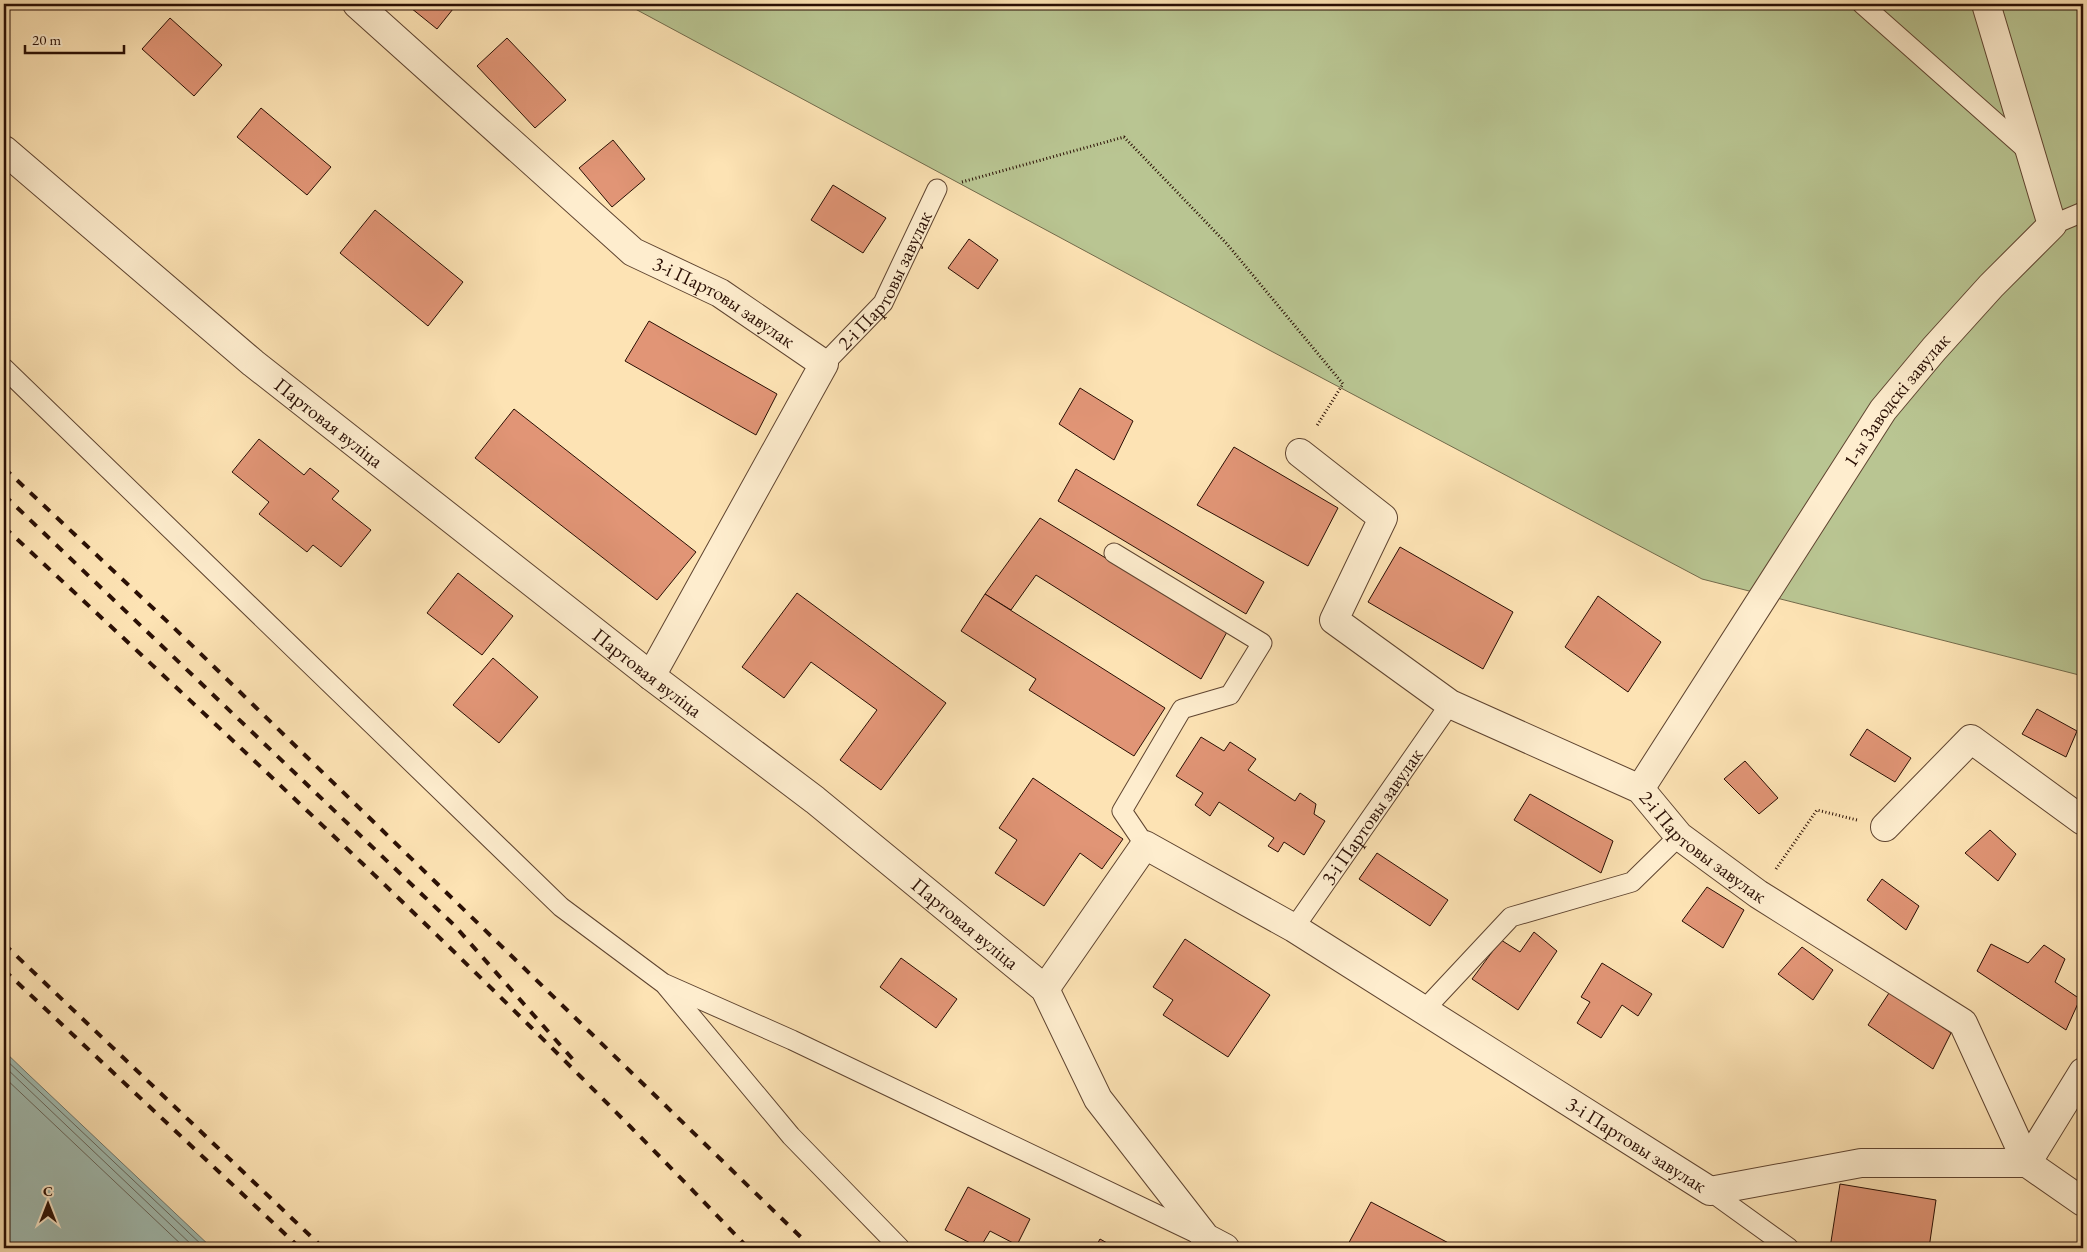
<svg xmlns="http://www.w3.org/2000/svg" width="2087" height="1252" viewBox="0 0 2087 1252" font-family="'EB Garamond',serif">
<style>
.green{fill:#b9c592;stroke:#726a4b}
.water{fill:#a1bdb3;stroke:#71776d}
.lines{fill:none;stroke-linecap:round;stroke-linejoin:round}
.shore{stroke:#66665c;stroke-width:1}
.building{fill:#e19576;stroke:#2a0f04}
.service-casing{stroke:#5f4430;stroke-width:21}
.minor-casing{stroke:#5f4430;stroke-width:30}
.tertiary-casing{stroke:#5f4430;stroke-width:30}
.path{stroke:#2a0f04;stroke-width:3;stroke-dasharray:1 2.5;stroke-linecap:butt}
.service{stroke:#feedce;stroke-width:19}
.minor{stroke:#feedce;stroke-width:28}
.tertiary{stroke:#feedce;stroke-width:28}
.rail{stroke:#2a0f04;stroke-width:4;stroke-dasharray:9 9;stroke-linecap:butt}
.labels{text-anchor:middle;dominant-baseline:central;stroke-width:4;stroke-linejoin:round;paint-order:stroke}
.street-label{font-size:20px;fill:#2a0f04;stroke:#feedce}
</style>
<rect width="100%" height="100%" fill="#fde3b4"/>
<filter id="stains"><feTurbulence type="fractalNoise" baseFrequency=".004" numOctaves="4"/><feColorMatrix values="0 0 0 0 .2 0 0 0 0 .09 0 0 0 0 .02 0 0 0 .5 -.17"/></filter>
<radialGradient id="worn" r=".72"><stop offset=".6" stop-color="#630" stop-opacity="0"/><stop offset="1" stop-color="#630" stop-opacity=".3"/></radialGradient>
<polygon class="green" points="626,4 2083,4 2083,676 1702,579 1271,351"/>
<polygon class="water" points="4,1051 28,1074 212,1248 4,1248"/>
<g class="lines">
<g class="shore">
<polyline points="4,1058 205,1248"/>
<polyline points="4,1066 195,1248"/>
<polyline points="4,1077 185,1248"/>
</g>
</g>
<g class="building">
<polygon points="406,4 457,4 437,29"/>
<polygon points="170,18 222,65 194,96 142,49"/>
<polygon points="507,38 566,100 535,128 477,66"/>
<polygon points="261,108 331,167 307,195 237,137"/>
<polygon points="613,140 645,179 612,207 579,168"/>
<polygon points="833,185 886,218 863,253 811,220"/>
<polygon points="375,210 463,282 428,326 340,253"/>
<polygon points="969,239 998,260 978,289 948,268"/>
<polygon points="649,321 777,394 756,435 625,361"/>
<polygon points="1080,388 1133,421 1114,460 1059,424"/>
<polygon points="514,409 696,552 657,600 475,458"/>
<polygon points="259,439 304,475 310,468 339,491 332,499 371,530 341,567 313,545 307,552 259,514 269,502 232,472"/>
<polygon points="1234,447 1338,508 1308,566 1197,505"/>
<polygon points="1076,469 1264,582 1246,614 1058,501"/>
<polygon points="1040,518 1227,632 1201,679 1036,575 1011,610 985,594"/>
<polygon points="1400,547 1513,612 1483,669 1368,602"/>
<polygon points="458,573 513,616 482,655 427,613"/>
<polygon points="797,593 946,703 881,790 840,760 877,710 811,662 784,698 742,667"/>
<polygon points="985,594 1165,708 1134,756 1029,690 1036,679 961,631"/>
<polygon points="1598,596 1661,642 1628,692 1565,647"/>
<polygon points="493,658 538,697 499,743 453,705"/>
<polygon points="2037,709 2077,731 2066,757 2022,734"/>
<polygon points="1867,729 1911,758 1895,782 1850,755"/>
<polygon points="1201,737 1224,751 1230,742 1256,759 1248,770 1295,801 1300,793 1316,804 1314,814 1325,821 1304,855 1284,842 1278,852 1268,846 1274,838 1219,802 1210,816 1195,805 1203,793 1176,776"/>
<polygon points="1745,761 1778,798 1759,814 1724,779"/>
<polygon points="1033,778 1123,839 1102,869 1080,853 1044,906 995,873 1017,840 999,828"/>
<polygon points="1530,794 1613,841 1601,873 1514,820"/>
<polygon points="1990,830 2016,854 1998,881 1965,853"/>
<polygon points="1377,853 1448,900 1430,926 1359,879"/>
<polygon points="1882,879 1919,906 1906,930 1867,900"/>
<polygon points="1707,887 1744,910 1723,948 1682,921"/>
<polygon points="1534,932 1557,951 1518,1010 1472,979 1501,940 1520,952"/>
<polygon points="1185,939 1270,995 1228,1057 1163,1015 1173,1000 1153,987"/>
<polygon points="1991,944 2028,963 2044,945 2065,959 2055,982 2080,999 2066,1030 1977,971"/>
<polygon points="1802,947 1833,970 1813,1000 1778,974"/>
<polygon points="901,958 957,999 936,1028 880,987"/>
<polygon points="1602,963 1652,994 1638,1016 1622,1005 1601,1038 1577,1023 1590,1002 1581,997"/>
<polygon points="1891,990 1951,1033 1933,1069 1868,1025"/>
<polygon points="1840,1184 1936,1200 1929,1248 1830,1248"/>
<polygon points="968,1187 1030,1219 1017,1245 990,1231 980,1248 945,1230"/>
<polygon points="1371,1202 1458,1248 1346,1248"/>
<polygon points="1100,1239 1116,1248 1095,1248"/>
</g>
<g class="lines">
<g class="service-casing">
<g id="service">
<polyline points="1862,4 2030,153"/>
<polyline points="2052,225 2083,212"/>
<path id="s1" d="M824 364 883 303 937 189"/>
<polyline points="4,368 561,907 663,983 792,1040 1200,1235"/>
<polyline points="1114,553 1262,643 1230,695 1182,709 1122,811 1145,845"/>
<path id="s2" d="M1294 928 1450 704"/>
<polyline points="666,986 791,1136 900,1248"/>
<polyline points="1424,1010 1511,917 1632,882 1679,836"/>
<polyline points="1710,1191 1789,1248"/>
</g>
</g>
<g class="minor-casing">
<g id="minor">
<path id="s3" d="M357 4 633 252 720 293 824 364 651 676"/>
<path id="s4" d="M1300 453 1383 518 1334 620 1450 704 1640 789 1679 836 1758 894 1963 1023 2027 1163 2083 1202"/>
<path id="s5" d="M1640 789 1883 410 1934 349 1991 286 2052 225 1986 4"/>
<polyline points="1885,827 1971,739 2083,821"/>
<path id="s6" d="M1045 989 1145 845 1294 928 1710 1191 1861 1163H2027"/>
<polyline points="2027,1163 2083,1072"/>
</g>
</g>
<g class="tertiary-casing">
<g id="tertiary">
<path id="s7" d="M4 150 253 363 651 676 815 800 1045 989 1098 1099 1206 1238 1225 1248"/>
</g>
</g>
<g class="path">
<polyline points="962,182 1124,137 1227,244 1343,384 1316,427"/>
<polyline points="1776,869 1817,810 1857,820"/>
</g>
<use href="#service" class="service"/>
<use href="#minor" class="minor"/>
<use href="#tertiary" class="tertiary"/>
<g class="rail">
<polyline points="4,468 170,624 812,1248"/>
<polyline points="4,495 454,925 577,1064"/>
<path d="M4 527C257 762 510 998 748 1248"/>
<polyline points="4,944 323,1248"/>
<polyline points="4,970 300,1248"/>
</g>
</g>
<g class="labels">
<g class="street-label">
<text stroke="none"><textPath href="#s1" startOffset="105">2-і Партовы завулак</textPath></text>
<text stroke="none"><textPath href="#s3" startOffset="475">3-і Партовы завулак</textPath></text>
<text stroke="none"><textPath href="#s5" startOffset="466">1-ы Заводскі завулак</textPath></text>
<text stroke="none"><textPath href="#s7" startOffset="424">Партовая вуліца</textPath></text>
<text stroke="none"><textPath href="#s7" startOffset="829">Партовая вуліца</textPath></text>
<text stroke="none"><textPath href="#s2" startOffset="136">3-і Партовы завулак</textPath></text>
<text stroke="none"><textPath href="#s4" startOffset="656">2-і Партовы завулак</textPath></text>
<text stroke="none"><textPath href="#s7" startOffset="1234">Партовая вуліца</textPath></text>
<text stroke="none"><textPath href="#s6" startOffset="751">3-і Партовы завулак</textPath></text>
</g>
</g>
<rect width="2087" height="1252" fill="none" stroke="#fde3b4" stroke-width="20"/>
<rect x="5" y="5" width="2077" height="1242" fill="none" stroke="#2a0f04" stroke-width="2.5"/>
<rect x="10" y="10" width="2067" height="1232" fill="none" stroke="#2a0f04"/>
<g transform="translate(48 1204)" stroke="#feedce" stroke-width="4" paint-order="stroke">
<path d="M0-4L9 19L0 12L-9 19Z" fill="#2a0f04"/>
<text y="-8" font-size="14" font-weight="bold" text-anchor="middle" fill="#2a0f04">С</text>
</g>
<path d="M25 45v8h99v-8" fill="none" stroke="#2a0f04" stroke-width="2.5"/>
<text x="32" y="45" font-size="15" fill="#2a0f04" stroke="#feedce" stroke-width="4" paint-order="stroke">20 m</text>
<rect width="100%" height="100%" filter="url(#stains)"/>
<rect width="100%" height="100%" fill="url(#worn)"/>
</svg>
